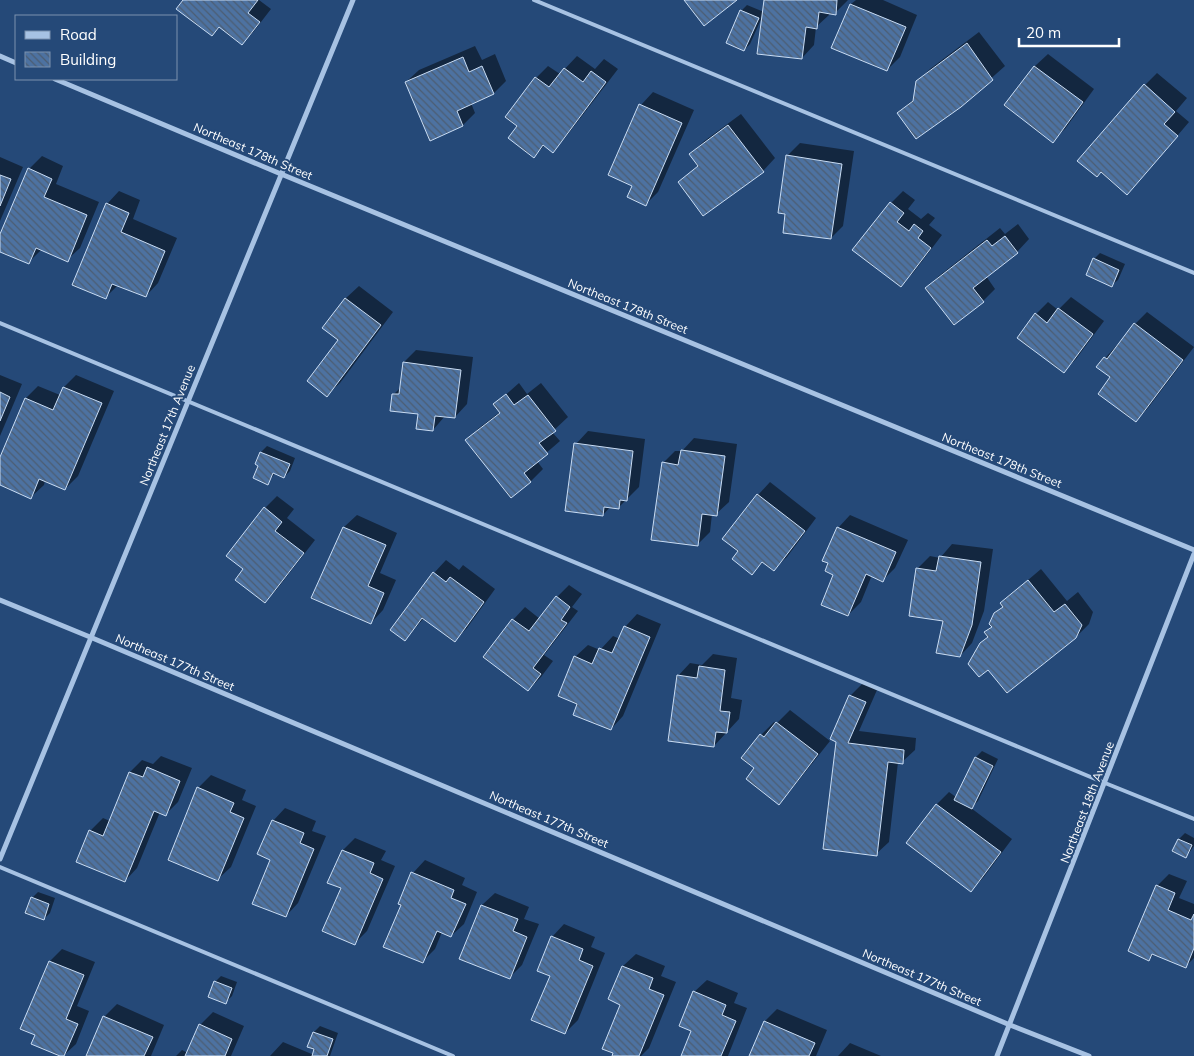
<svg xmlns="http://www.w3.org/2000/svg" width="1194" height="1056" viewBox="0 0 1194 1056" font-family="Mulish,sans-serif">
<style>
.shadow{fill:#0007}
.building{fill:url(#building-back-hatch);stroke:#c9dcf3}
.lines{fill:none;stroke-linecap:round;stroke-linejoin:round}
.service{stroke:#a7c2e3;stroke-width:4}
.minor{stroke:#a7c2e3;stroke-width:5}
.labels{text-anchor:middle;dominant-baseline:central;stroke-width:4;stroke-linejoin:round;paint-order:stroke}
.street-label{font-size:12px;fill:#fff;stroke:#254978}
</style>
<defs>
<pattern id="building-back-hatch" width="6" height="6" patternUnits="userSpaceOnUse" patternTransform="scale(1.25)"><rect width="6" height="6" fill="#4d72a1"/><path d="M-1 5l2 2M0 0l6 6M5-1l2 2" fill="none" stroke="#4c5d72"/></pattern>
</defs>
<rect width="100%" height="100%" fill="#254978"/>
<g class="shadow">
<polygon points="185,0 259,0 271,9 254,31 242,44 220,27 212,35"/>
<polygon points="765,0 848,0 835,13 829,12 829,15 816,27 814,45 802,58 763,15 750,44 744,50 741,11 747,5 764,12"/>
<polygon points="856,0 883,0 917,15 900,57 887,70 833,47 851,4"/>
<polygon points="979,32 1005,66 960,106 898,113 915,98 917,82 930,69"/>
<polygon points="475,46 482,60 495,54 506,81 494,93 471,103 475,113 463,125 431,139 406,82 419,70"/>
<polygon points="1048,54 1094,89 1065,129 1052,141 1005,105 1035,66"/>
<polygon points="577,56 595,69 604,59 618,69 565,138 553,151 545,145 534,156 519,126 536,78 548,66 560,74"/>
<polygon points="1157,73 1187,98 1176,111 1189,122 1139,181 1102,171 1145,85"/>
<polygon points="653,92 694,110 658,192 646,204 634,185 610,174 641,105"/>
<polygon points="741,114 775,158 763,171 679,183 699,165 691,154 703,142"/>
<polygon points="800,143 854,151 843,226 831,238 787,213 787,156"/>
<polygon points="42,156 63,166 56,184 99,202 80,248 67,260 42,249 29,262 0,250 0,238 29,169"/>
<polygon points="0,157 23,167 0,221"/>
<polygon points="119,191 140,200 133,219 177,238 158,283 146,296 118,285 106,297 107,204"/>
<polygon points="903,191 915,200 908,209 921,219 928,213 935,218 929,225 942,235 913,273 900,285 891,203"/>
<polygon points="1018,224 1029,239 1017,252 986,276 995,289 983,301 927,288 939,276 1000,228 1005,234"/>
<polygon points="1100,253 1125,264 1118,280 1112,285 1094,259"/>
<polygon points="359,286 393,312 340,383 327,395 340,340 324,328 346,298"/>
<polygon points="1071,297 1104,321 1076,359 1064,371 1036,314 1048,302 1058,310"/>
<polygon points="1147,312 1194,347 1148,408 1136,421 1112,377 1098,366 1117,345 1119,346 1135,324"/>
<polygon points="416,350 473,357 467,404 455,417 445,416 433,430 419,413 394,394 401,387 404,362"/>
<polygon points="0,375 22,384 0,436"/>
<polygon points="76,375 114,391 78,476 65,489 45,480 44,485 31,497 0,484 0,460 26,398 38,386 60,395 64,387"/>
<polygon points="519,383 527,394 541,383 568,417 552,432 560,441 537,461 543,469 530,482 467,440 479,428 500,412 494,405"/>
<polygon points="588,431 645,439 639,487 619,507 611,506 603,515 576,444"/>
<polygon points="694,438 737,444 729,502 716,514 712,514 710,532 697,545 663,463 675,451 682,451"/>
<polygon points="267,446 295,458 290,471 284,477 275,473 267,484 260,466 256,464 261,452"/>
<polygon points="770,482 816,518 787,557 774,569 764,561 752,573 740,551 758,495"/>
<polygon points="277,496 294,509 287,518 315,540 277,589 265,602 245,569 265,508"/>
<polygon points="357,515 397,533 380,573 396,580 383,610 371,623 313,598 344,527"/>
<polygon points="850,515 908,540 895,568 883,580 872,575 861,602 848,615 834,574 838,528"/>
<polygon points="952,544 993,549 984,611 972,643 960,656 945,620 917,569 930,556 940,558"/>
<polygon points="446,560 459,570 463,565 495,589 467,628 455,640 424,618 405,640 434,573"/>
<polygon points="1041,569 1067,601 1078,592 1093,612 1089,624 1076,637 981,644 989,636 986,632 993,626 995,614 1004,606 1001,603"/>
<polygon points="569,585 582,594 572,607 578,611 544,655 553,661 541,677 528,690 484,656 513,620 525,607 540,619 557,597"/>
<polygon points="637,614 661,624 623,716 611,729 579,704 575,657 588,645 600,650 613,636 620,639 625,627"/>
<polygon points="713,654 737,658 731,698 742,700 739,719 714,746 678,676 690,663 702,665"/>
<polygon points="863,683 877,690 859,731 916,738 915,750 902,762 898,762 889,842 876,854 824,848 850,696"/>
<polygon points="790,710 830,741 791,790 779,803 756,768 743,757 761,735 774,722 776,724"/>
<polygon points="982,751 998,759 978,801 971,808 1012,839 983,878 971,890 908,843 937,804 949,792 956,797 976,757"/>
<polygon points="161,756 192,768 178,802 166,814 160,812 137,868 125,881 77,862 90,831 103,818 110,821 130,772 142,760 153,764"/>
<polygon points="211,775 246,790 242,800 256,806 231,867 218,879 198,788"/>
<polygon points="285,808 316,821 312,831 326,836 298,903 286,916 272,859 273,821"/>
<polygon points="1185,833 1194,838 1194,846 1186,857 1173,850 1179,839"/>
<polygon points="355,838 386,851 381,860 395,866 367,931 354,944 342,888 329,882 343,850"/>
<polygon points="425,860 465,878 462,885 477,892 464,924 451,936 442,932 435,949 422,962 403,905 413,873"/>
<polygon points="1169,874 1187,881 1179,898 1194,904 1194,958 1185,967 1154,954 1149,959 1157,886"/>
<polygon points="38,892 55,898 50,913 44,919 32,898"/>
<polygon points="495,893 529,907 524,919 539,924 522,965 509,978 461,958 482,905"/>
<polygon points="564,924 595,937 591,947 605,953 578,1020 565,1033 551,976 552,937"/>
<polygon points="62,949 95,962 77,1006 89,1011 76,1044 63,1056 36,1034 22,1028 50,961"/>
<polygon points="636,954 665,966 661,976 676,982 649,1048 641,1056 614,1056 622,1004 610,999 623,966"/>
<polygon points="221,976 237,982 232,996 226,1002 215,982"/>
<polygon points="707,980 738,993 734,1003 747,1008 728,1056 682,1056 693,1030 694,992"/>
<polygon points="117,1004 164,1025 151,1056 88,1056 104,1017"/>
<polygon points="777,1009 827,1030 816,1056 750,1056 765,1021"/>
<polygon points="213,1012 244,1026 231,1056 176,1056 182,1050 188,1053 200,1025"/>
<polygon points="320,1026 338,1033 330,1056 270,1056 283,1042 314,1055 316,1049 309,1046 314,1032"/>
<polygon points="850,1043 881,1056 838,1056"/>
</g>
<g class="building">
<polygon points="183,0 258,0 248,13 260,22 242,45 219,27 212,36 176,9"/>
<polygon points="684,0 737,0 704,26"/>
<polygon points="764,0 837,0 836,15 819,12 817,29 806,27 802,59 757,54"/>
<polygon points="850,4 906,27 887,71 831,48"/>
<polygon points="740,10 759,18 744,51 726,43"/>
<polygon points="967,43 993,80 961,107 916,139 897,113 913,101 916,81"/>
<polygon points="463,57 469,72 482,66 494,94 457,111 463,126 430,141 405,82"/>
<polygon points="1034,66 1083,102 1053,143 1004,105"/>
<polygon points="564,68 583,82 591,71 606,82 553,153 543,145 534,158 508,138 517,126 505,117 535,77 549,87"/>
<polygon points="1144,84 1175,112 1164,124 1178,136 1127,195 1101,172 1097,177 1077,161"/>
<polygon points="639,104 682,123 646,206 627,197 632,186 608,175"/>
<polygon points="728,125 764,172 703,216 678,182 698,166 689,154"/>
<polygon points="786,155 842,164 831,239 783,233 785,214 778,213"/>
<polygon points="28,168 52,179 44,197 87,215 68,262 36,248 29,264 0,252 0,234"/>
<polygon points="0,175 11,179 0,206"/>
<polygon points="890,202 904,213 897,222 909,231 914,224 923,231 918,238 931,248 901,287 852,250"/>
<polygon points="106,203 129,213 121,232 165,251 146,297 112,284 106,299 72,285"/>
<polygon points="1005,236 1018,253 973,288 984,302 954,325 925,288 987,240 992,246"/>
<polygon points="1093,258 1119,270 1112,287 1086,275"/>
<polygon points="345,298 381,325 327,397 307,381 338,340 322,328"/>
<polygon points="1058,308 1093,334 1064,373 1017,338 1035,313 1047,323"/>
<polygon points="1134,323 1183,360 1136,422 1098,394 1110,377 1096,367 1104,357 1107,359"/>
<polygon points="403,362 461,370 455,418 435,416 433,431 416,429 418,414 390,411 392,394 399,394"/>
<polygon points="63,387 102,403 65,490 39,479 31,499 0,485 0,457 25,398 53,410"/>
<polygon points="0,392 10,397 0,421"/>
<polygon points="506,394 514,405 528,395 556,431 539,443 548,454 524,473 531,482 511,498 465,440 500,413 493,404"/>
<polygon points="574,443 633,451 627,501 620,500 619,509 604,507 603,516 565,511"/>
<polygon points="681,450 725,456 717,516 702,514 698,546 651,540 662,462 678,465"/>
<polygon points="260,452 290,464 284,478 273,473 268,485 253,478 258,466 255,464"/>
<polygon points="757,494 805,531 774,571 762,562 752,575 732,559 738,551 722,539"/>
<polygon points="264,507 282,522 275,531 304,553 265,603 235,580 243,569 226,556"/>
<polygon points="343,527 386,545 368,586 384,593 371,624 311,598"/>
<polygon points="837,527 896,552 883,582 866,574 848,616 821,605 833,575 825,571 828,563 822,561"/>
<polygon points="939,556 981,562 972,625 960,657 936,653 943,621 909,616 916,568 936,571"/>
<polygon points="433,572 446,582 450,577 484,602 455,642 422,618 405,641 390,630"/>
<polygon points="1028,580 1054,612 1065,604 1082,625 1076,638 1007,693 988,670 979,677 968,664 980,643 988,637 984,632 992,627 989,624 994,613 1003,607 1000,603"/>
<polygon points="556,596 570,607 561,620 567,623 533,668 541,674 528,691 483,657 512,619 529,631"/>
<polygon points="624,626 650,637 611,730 573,715 577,704 558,696 574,656 592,664 599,648 612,653"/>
<polygon points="699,666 725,670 720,711 730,712 727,733 716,732 714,747 668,741 677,675 697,678"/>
<polygon points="849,695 866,702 848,743 904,750 903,764 888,762 877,856 823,849 836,742 830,739"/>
<polygon points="776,722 818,754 779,805 746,779 754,768 741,758 760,734 764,737"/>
<polygon points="975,757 993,766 972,809 954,800"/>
<polygon points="147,767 180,781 166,816 154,811 125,882 76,862 89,830 103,836 129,772 143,777"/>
<polygon points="197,787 234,803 230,812 244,818 218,881 168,860"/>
<polygon points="936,804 1001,852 971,892 906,843"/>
<polygon points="272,820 304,833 300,843 314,849 286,917 252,904 270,860 257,854"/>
<polygon points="1178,839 1192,845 1186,858 1172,851"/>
<polygon points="342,850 374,863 370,873 383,879 355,945 322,931 341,888 327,883"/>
<polygon points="411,872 454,890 451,898 466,904 451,937 437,931 423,963 383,947 401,905 398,904"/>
<polygon points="1156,885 1175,893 1168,910 1191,920 1194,914 1194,948 1186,968 1152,954 1149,961 1128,951"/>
<polygon points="31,897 49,904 44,920 25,913"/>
<polygon points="481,905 518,919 513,931 527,937 510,979 459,959"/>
<polygon points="551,936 583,949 579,960 593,966 565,1034 531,1020 550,976 537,971"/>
<polygon points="49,961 84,975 66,1019 78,1024 64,1056 60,1056 31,1044 35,1035 20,1029"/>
<polygon points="622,966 653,978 649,989 664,995 639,1056 612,1056 613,1053 602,1049 620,1005 608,999"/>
<polygon points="214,981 232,988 226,1004 208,997"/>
<polygon points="693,991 726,1005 722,1015 736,1021 721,1056 681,1056 691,1031 679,1026"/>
<polygon points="103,1016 153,1037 144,1056 86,1056"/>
<polygon points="764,1021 815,1043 809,1056 749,1056"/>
<polygon points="199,1024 232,1039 225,1056 185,1056"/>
<polygon points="313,1032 333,1039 327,1056 312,1056 314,1049 307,1047"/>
</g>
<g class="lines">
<g class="service">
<polyline points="534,0 1194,273"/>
<polyline points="0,323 1105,783 1194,819"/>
<polyline points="0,867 453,1056"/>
</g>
<g class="minor">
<polyline points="0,56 16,63"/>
<polyline points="55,79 281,174 1194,550"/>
<polyline points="0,600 90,637 1010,1025 1089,1056"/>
<polyline points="0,859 353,0"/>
<polyline points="997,1056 1194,554"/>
</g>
</g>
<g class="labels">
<g class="street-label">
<text transform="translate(253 151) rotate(23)">Northeast 178th Street</text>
<text transform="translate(628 306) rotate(22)">Northeast 178th Street</text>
<text transform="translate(167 425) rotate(-68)">Northeast 17th Avenue</text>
<text transform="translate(1002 460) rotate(22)">Northeast 178th Street</text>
<text transform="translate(175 662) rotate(23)">Northeast 177th Street</text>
<text transform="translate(1087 802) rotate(-69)">Northeast 18th Avenue</text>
<text transform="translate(549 819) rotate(23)">Northeast 177th Street</text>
<text transform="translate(922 977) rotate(23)">Northeast 177th Street</text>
</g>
</g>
<rect x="15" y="15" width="162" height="65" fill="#254978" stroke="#7c92ae"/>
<rect x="25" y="31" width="25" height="8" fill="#a7c2e3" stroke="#7c92ae"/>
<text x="60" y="40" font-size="15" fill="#ffffff">Road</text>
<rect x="25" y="52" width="25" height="15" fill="url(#building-back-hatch)" stroke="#7c92ae"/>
<text x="60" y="65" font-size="15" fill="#ffffff">Building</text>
<path d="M1019 38v8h100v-8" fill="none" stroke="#ffffff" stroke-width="2.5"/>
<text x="1026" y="38" font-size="15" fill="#ffffff" stroke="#254978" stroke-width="4" paint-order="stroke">20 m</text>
</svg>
